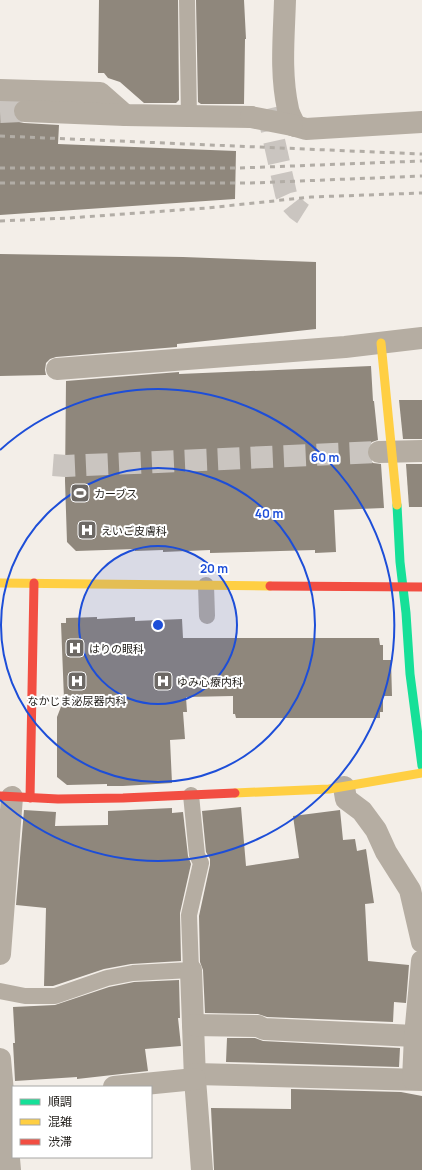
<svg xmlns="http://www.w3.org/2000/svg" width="422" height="1170" viewBox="0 0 422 1170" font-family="Manrope,'Noto Sans JP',sans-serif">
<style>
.building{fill:#8f877c}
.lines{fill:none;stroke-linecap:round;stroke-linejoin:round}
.street-tunnel{stroke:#cac5c0;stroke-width:22;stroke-dasharray:22 11;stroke-linecap:butt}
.lane{stroke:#b5ada2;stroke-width:16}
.street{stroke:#b5ada2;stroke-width:22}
.fast{stroke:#16e098;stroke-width:9}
.slow{stroke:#ffcf43;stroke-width:9}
.jam{stroke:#f24e42;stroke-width:9}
.rail{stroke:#b2ada6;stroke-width:3;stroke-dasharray:5 5;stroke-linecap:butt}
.street-bridge{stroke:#b5ada2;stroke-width:22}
.ring{fill:none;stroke:#1d4ed8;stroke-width:2}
.labels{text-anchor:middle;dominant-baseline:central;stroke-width:4;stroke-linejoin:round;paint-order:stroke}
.poi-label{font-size:11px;fill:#25221e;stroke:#fff;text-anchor:start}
.centre{fill:#1d4ed8;stroke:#fff;stroke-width:2}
.ring-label{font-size:12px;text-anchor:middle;font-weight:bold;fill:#1d4ed8;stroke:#fff;stroke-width:4;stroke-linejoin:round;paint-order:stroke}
</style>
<rect width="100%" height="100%" fill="#f3eee8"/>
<g class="building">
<polygon points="99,0 178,0 179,100 176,103 144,103 120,82 108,78 104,73 98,73"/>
<polygon points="196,0 244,0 246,39 245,39 244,104 201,104 198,102"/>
<polygon points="0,103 15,104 13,111 14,117 19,122 24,123 59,125 58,144 236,151 235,199 0,215"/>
<polygon points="0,254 183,257 316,262 316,329 177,344 177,347 56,357 50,359 46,363 45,370 46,375 0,376"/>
<polygon points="371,366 373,401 374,401 378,440 372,442 368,446 367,453 368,458 373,463 381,464 384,508 334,510 336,552 315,553 315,550 210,553 210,550 163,552 163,550 135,551 135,549 76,551 67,542 65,481 66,381 179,372 179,374"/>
<polygon points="399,400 422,400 422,439 403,439"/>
<polygon points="406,464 422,464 422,507 409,507"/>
<polygon points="97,617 97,619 135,617 135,621 182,619 183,638 379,638 380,645 383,645 383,660 391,660 392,696 383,696 383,712 380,712 380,718 236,718 235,714 233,714 233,696 186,697 187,712 183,712 185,739 170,740 172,783 123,786 107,786 107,784 67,785 57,777 57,717 64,699 61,623 66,623 66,618"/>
<polygon points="241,807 246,866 299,858 293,816 340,810 343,840 355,839 357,851 366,849 374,903 365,904 368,961 409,965 406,1003 394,1002 393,1022 267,1017 258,1014 205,1013 203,970 200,962 199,916 210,865 210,859 206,852 202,811"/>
<polygon points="172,808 172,813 183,812 188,856 191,864 180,913 181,961 131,964 104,969 53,986 44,986 46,908 16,905 24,810 56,812 55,826 108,825 108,811"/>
<polygon points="179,980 180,1018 178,1018 181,1046 145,1049 148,1071 77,1079 77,1077 15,1081 13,1043 15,1043 13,1007 55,1005 109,987 134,982"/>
<polygon points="227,1038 255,1038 263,1041 400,1048 399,1067 226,1062"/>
<polygon points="291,1089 401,1092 422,1096 422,1170 214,1170 211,1108 291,1109"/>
</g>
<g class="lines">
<g class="street-tunnel">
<path d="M267 109 286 194C290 203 295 209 303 214"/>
<polyline points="0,112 25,111"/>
<polyline points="53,465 66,466 379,452"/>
</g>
<g class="lane">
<polyline points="187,0 189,117"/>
<polyline points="206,585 207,616"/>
<polyline points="0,991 25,996 55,996 107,978 133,973 191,970 189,915 201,863 197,855 191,795"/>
</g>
<g class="street">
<path d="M285 0C284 36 280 73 288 109 289 115 293 120 295 126"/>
<polyline points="0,90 100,93 125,115"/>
<polyline points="25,111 125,115 251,117"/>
<polyline points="292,125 306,129 422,122"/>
<polyline points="57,369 345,347 422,338"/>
<polyline points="379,452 422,451"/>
<polyline points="344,787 346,799 362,811 376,830 386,852 410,890 422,942"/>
<polyline points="0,954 12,797"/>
<polyline points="191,970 195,1079 202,1170"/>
<polyline points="193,1025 258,1026 264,1029 415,1036"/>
<polyline points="0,1059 10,1170"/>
<polyline points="195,1074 422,1080"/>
<polyline points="413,1079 415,1036 422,961"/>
<polyline points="114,1087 195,1079"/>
</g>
<polyline class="fast" points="397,505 400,562 406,613 410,674 422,766"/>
<g class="slow">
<polyline points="381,343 397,505"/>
<polyline points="0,583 270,586"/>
<polyline points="235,793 329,789 422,773"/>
</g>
<g class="jam">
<polyline points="270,586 422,587"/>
<polyline points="0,796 58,799 123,798 235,793"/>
<polyline points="30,798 34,583"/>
</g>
<g class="rail">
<polyline points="0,136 422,154"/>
<polyline points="0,168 240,168 422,161"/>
<polyline points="0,183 251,183 422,176"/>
<polyline points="0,221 69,218 207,208 311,197 422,193"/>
</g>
<polyline class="street-bridge" points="251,117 292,125"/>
</g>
<circle cx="158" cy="625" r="79" fill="#1d4ed8" fill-opacity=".12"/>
<g class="ring">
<circle cx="158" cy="625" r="79"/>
<circle cx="158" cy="625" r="157"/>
<path d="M0 450A236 236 0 1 1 0 800"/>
</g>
<defs>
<g id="stadium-square" transform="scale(1)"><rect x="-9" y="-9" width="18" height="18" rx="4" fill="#6d6965" stroke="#fff"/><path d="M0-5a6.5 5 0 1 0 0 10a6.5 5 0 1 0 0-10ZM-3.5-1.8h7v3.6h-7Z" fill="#fff"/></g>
<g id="hospital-square" transform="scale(1)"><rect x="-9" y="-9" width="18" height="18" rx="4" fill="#6d6965" stroke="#fff"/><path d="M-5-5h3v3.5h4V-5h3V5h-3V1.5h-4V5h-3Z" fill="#fff"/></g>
</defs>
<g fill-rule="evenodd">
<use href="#stadium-square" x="80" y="493"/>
<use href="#hospital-square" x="87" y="530"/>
<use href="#hospital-square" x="75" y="648"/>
<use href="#hospital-square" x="77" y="681"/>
<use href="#hospital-square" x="163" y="681"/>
</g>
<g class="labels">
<g class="poi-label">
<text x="94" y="493">カーブス</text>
<text x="101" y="530">えいご皮膚科</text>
<text x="89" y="648">はりの眼科</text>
<text x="177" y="681">ゆみ心療内科</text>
<text x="77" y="700" text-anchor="middle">なかじま泌尿器内科</text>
</g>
</g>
<circle cx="158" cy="625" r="6" class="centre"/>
<g class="ring-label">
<text x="325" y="462">60 m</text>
<text x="269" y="518">40 m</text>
<text x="214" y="573">20 m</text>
</g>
<rect x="12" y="1086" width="140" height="72" fill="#ffffff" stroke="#a8a7a5"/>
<rect x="20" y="1099" width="20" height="6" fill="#16e098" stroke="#a8a7a5"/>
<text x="48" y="1106" font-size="12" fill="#25221e">順調</text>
<rect x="20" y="1119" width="20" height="6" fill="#ffcf43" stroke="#a8a7a5"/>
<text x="48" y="1126" font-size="12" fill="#25221e">混雑</text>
<rect x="20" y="1139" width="20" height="6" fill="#f24e42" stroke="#a8a7a5"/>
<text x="48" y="1146" font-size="12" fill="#25221e">渋滞</text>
</svg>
